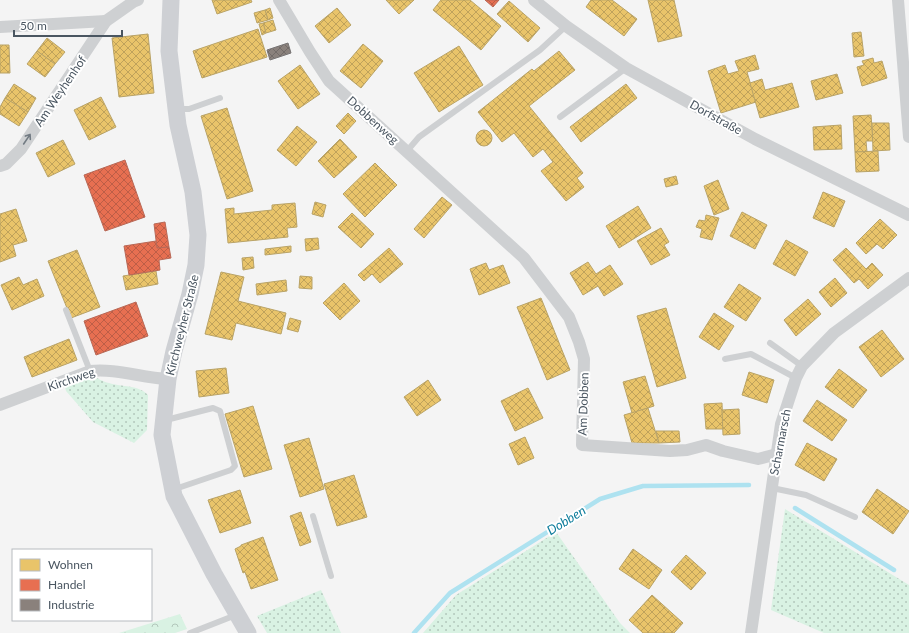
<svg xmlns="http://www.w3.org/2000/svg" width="909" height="633" viewBox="0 0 909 633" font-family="Lato,sans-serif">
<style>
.grass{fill:url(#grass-dots)}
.forest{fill:url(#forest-crowns)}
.homes{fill:url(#homes-cross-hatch);stroke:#b9a367}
.shops{fill:url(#shops-cross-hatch);stroke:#b86856}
.industry{fill:url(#industry-cross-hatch);stroke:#777474}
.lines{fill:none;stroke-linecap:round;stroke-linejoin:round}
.stream{stroke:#aee2f0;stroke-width:4.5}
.service{stroke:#ced0d2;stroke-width:6}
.minor{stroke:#ced0d2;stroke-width:12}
.secondary{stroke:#ced0d4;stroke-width:17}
.oneway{stroke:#727b83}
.labels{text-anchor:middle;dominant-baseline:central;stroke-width:4;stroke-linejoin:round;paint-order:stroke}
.street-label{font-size:12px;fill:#4a5661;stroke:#fff}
.water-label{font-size:13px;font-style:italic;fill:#0c7c9b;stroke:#fff}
</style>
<defs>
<pattern id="grass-dots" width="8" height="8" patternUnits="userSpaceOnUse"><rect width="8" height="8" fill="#d9f2e3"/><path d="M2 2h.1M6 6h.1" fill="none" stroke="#b2c7bb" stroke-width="1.8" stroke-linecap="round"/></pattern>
<pattern id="forest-crowns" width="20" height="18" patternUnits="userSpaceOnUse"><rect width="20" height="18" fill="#d9f2e3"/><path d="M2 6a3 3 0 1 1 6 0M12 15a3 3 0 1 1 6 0" fill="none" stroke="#b2c7bb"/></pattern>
<pattern id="homes-cross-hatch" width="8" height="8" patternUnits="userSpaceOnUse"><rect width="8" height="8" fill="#e9c46a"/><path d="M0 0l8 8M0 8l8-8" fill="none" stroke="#bfa25b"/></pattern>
<pattern id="shops-cross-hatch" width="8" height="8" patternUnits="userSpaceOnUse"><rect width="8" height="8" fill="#e76f51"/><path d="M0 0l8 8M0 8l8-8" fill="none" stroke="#bd5e47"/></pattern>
<pattern id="industry-cross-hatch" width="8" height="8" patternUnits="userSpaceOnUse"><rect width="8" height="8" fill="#8a817c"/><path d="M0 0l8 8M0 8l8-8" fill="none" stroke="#736c69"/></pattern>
</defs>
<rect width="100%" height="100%" fill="#f4f4f4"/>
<g class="grass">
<path d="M92 376C98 378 103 382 109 383 122 387 139 385 148 395L147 430 134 443 93 422 66 391 65 387Z"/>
<polygon points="785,509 909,585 909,633 824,633 771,610"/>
<polygon points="556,532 620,623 630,633 423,633 456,595"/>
<polygon points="321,590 341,633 267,633 257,616"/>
</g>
<polygon class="forest" points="180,614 187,629 175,633 119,633"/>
<g class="homes">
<polygon points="212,0 251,0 252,2 217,14"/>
<polygon points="386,0 414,0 399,14"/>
<polygon points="441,0 470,0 501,26 481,50 433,10"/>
<polygon points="591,0 612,0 637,19 624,36 586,7"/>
<polygon points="648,0 674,0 682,36 658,42"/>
<polygon points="509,1 540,28 528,42 497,14"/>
<polygon points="270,8 273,18 268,20 265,10"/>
<polygon points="337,8 351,25 329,43 315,26"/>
<polygon points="265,10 268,20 257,23 254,13"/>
<polygon points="273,20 276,30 266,33 263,23"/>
<polygon points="263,23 266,33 262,35 259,24"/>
<polygon points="258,29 267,57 202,78 193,51"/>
<polygon points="861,32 864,56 854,57 852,33"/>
<polygon points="148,34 154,93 119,97 112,38"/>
<polygon points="47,38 65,52 55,64 37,51"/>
<polygon points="363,44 383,61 361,88 340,71"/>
<polygon points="0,45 9,45 10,73 0,73"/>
<polygon points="459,46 483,85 439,112 414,73"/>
<polygon points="37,51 55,64 45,77 27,64"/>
<polygon points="559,51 575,70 529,106 583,173 577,178 584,187 566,201 541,171 553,162 543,149 533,157 514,133 502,142 478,112 532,69 534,71"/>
<polygon points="755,55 759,69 747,72 756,102 721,113 708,71 725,65 728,74 739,71 735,61"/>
<polygon points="873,58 874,63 882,61 887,78 862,86 857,67 864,65 862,61"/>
<polygon points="300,65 320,94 298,109 278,81"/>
<polygon points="837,74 843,93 816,100 811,81"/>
<polygon points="762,79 765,90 792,83 799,107 760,118 750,83"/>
<polygon points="14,84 36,98 28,112 5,98"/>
<polygon points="626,84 637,98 581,142 570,127"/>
<polygon points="101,97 116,127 89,140 74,110"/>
<polygon points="5,98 28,112 19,126 0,114 0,107"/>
<polygon points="227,108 253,191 227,199 201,116"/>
<polygon points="348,113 356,121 344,134 336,126"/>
<polygon points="871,115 873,141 866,141 867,152 855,152 853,116"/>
<polygon points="872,123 889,123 890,150 873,151"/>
<polygon points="841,125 842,149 814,150 813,127"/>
<polygon points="297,126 317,142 296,166 277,150"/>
<circle cx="484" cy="138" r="8"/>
<polygon points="340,139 357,157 334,178 318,161"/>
<polygon points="63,140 75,164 48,177 36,153"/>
<polygon points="878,151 879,171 856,172 855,152"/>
<polygon points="375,163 397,185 365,217 343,194"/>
<polygon points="676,176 678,184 666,187 664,179"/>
<polygon points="718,180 729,209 714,215 704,186"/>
<polygon points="823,192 845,201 834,227 813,218"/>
<polygon points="442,197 452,205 424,238 414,229"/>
<polygon points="315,202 326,205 323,217 312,214"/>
<polygon points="295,203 297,227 287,228 288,237 228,243 225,209 234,208 234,214 272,210 272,205"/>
<polygon points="638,206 651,228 619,248 606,226"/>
<polygon points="16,209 27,241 13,245 16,256 0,262 0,214"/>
<polygon points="742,212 767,225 755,249 730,236"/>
<polygon points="352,213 374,234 361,248 338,227"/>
<polygon points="706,215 719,218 712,240 700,237 702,229 696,227 699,220 705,221"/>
<polygon points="880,219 897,235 883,249 877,244 866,254 856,243"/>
<polygon points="661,228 669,242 664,245 670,255 651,265 637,241"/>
<polygon points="318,238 319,249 306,251 305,239"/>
<polygon points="786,240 808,252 795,276 773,264"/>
<polygon points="291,246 291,252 265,255 265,249"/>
<polygon points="389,248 403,264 380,283 372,274 364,281 358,275"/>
<polygon points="846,248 866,269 872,263 883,275 868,289 859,279 854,283 833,260"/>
<polygon points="77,250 100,307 71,318 48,261"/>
<polygon points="253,257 254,268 243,270 242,258"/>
<polygon points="588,262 596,274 610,265 623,284 604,296 598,286 583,295 570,273"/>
<polygon points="486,263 489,270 503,265 510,283 479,295 470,269"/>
<polygon points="156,271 158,284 126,290 123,276"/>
<polygon points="221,272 244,277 238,301 286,313 281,334 236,323 232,340 205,334"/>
<polygon points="300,276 312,277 312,289 299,288"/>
<polygon points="19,277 23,285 37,279 44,296 12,310 1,285"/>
<polygon points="835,278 847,293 831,307 819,292"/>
<polygon points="286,280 287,291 257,295 256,284"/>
<polygon points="344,283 360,301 340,320 323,303"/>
<polygon points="739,284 761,298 746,321 724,307"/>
<polygon points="541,298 570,370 547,380 517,307"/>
<polygon points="808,299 821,314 796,336 784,320"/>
<polygon points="666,308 686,378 657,387 637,316"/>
<polygon points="714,313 734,326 719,350 699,337"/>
<polygon points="290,318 301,321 298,332 287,329"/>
<polygon points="882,330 904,359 881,377 859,347"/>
<polygon points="69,339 77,360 32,377 24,357"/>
<polygon points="226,368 229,393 199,397 196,371"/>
<polygon points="839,369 867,390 853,408 825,387"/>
<polygon points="749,372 774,380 767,403 742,395"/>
<polygon points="645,376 654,406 632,413 623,382"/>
<polygon points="428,380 441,400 417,416 404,397"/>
<polygon points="528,388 543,418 515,431 501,401"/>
<polygon points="817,400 847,420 832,441 803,421"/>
<polygon points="722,403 723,429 706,429 704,404"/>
<polygon points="253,406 272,469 244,477 225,414"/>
<polygon points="648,408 659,443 632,443 624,415"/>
<polygon points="739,409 740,434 723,435 722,410"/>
<polygon points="656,431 679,431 680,442 659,443"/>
<polygon points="525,437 534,458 518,465 509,444"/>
<polygon points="309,438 324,489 300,497 284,445"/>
<polygon points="807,443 837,459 824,481 795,465"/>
<polygon points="354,475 367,517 337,526 324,484"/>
<polygon points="877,489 909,511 893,534 862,512"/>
<polygon points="240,490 251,523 220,533 208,500"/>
<polygon points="301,512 311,542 300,546 290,516"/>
<polygon points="263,537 278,580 251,589 245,572 243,573 235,549 241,546 241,545"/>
<polygon points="633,549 662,570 649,589 619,569"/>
<polygon points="686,555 706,573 691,590 671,572"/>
<polygon points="652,595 683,623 674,633 643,633 629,620"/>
</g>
<g class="shops">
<polygon points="485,0 499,0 493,7"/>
<polygon points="125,160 145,217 105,231 84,175"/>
<polygon points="165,222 169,247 157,248 154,224"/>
<polygon points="156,241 157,248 169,247 171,258 159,260 160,270 129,275 124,246"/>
<polygon points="136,302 148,336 96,355 84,321"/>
</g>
<polygon class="industry" points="288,43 291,53 270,60 267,50"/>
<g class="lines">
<g class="stream">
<polyline points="795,508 894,570"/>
<polyline points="414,633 450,593 600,499 643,486 749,485"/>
</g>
<g class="service">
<polyline points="178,109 189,109 220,98"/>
<polyline points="560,117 626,68"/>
<polyline points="407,151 419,137 540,50 566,26"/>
<polyline points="66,310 90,371"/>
<polyline points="770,343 802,366"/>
<polyline points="725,359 751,354 796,378"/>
<polyline points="166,420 213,408 220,411 235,466 231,470 175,489"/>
<polyline points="772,488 806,495 855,517"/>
<polyline points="313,516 331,576"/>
<polyline points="190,633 236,615"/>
</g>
<g class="minor">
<polyline points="279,0 310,52 329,81 524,258 569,317 579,342 584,359 582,445 670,451 687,450 706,445 723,451 758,459 777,454"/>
<polyline points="534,0 566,26 626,68 755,139 909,215"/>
<polyline points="898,0 909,137"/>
<polyline points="0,27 106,21"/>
<polyline points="0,166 6,164 21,149 106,21 133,2 138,0"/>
<path d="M0 405 90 371C116 368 142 378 168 379"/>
<polyline points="751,633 781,424 796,378 802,366 834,333 909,278"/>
</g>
<polyline class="secondary" points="171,0 169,51 178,125 193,192 198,235 196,265 190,294 174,351 168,379 162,435 174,496 214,574 248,633"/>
</g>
<defs><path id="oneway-shaft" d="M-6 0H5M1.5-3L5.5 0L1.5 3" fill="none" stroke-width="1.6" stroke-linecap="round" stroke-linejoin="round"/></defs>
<use class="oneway" href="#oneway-shaft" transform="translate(27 139) rotate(-56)"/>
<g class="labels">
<g class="street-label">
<text transform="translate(60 91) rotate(-56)">Am Weyhenhof</text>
<text transform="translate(716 117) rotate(29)">Dorfstraße</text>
<text transform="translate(373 120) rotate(42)">Dobbenweg</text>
<text transform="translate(182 325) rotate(-76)">Kirchweyher Straße</text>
<text transform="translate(71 379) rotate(-19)">Kirchweg</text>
<text transform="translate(583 404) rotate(-88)">Am Dobben</text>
<text transform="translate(780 442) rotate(-79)">Scharmarsch</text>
</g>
<g class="water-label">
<text transform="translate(566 520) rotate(-32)">Dobben</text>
</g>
</g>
<rect x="12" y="549" width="140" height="72" fill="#ffffff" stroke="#b7bbc0"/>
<rect x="20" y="559" width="20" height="12" fill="#e9c46a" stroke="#b7bbc0"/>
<text x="48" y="569" font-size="12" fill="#4a5661">Wohnen</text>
<rect x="20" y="579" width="20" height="12" fill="#e76f51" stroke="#b7bbc0"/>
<text x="48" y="589" font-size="12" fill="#4a5661">Handel</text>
<rect x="20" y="599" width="20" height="12" fill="#8a817c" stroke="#b7bbc0"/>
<text x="48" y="609" font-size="12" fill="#4a5661">Industrie</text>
<path d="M14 30v6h108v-6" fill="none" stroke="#4a5661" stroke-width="2"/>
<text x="20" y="30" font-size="12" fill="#4a5661" stroke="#ffffff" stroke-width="3" paint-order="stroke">50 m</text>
</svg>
